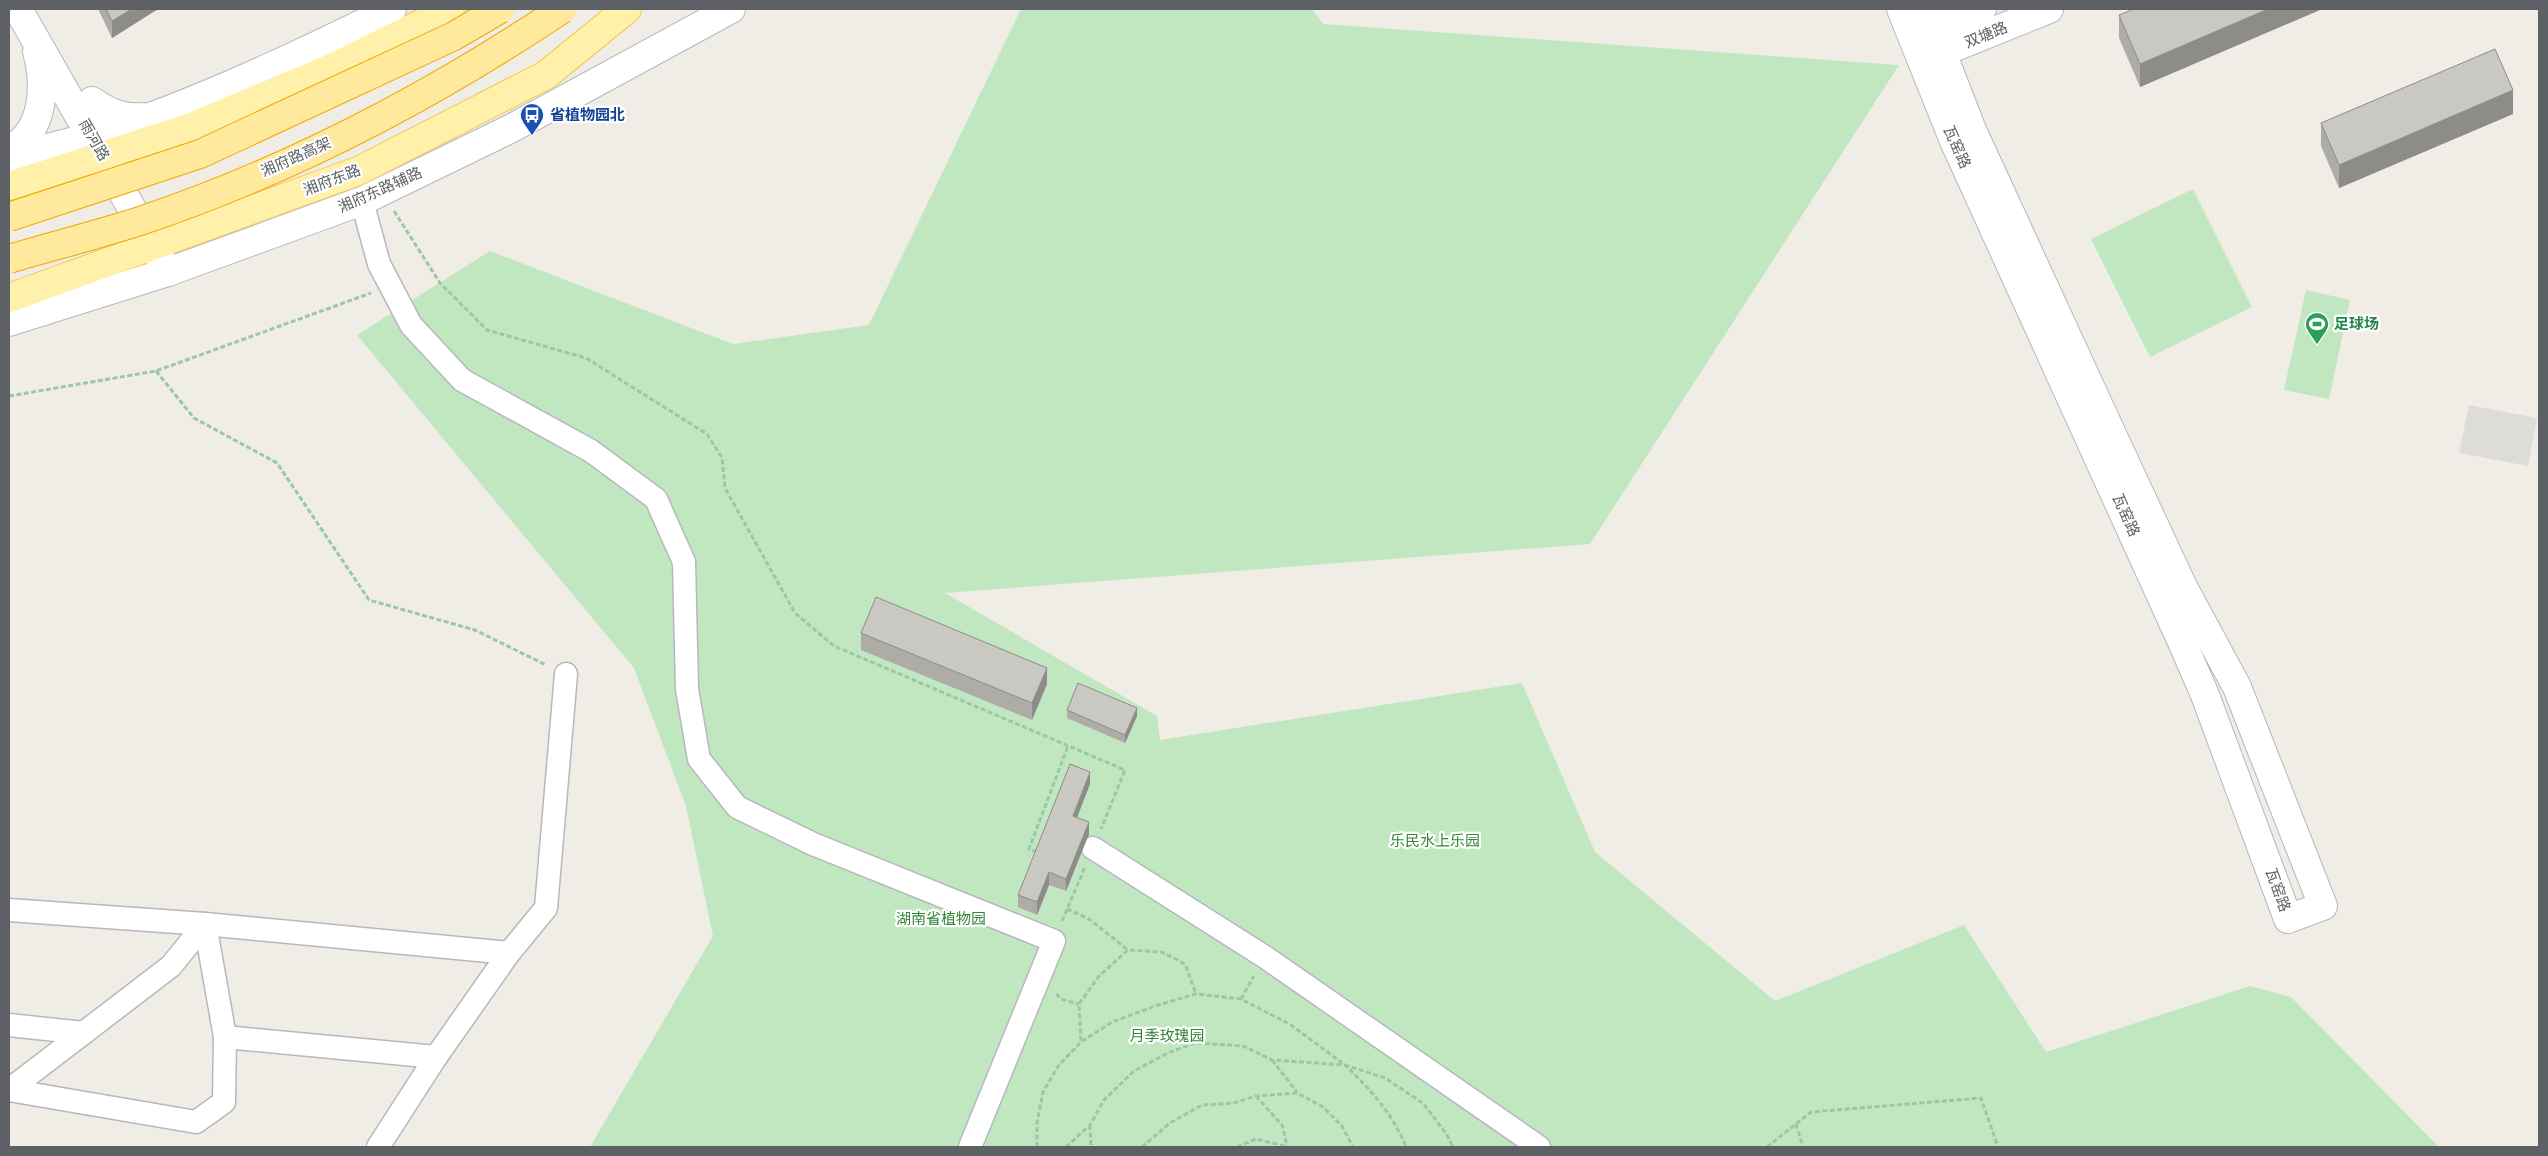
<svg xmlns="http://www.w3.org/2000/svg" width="2548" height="1156" viewBox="0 0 2548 1156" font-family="Raleway,'Noto Sans SC',sans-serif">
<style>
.industrial{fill:#dedcd7}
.green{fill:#c1e7c1}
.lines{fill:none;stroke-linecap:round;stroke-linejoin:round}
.minor-casing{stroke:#b5b8bc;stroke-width:25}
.tertiary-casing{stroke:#b5b8bc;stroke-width:30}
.secondary-casing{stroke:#b4b8bd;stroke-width:30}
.primary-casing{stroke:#f4c75a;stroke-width:30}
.path{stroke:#9ac8a7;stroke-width:3;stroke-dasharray:5 2.5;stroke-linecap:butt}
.minor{stroke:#fff;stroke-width:22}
.tertiary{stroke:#fff;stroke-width:28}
.secondary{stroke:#fff;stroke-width:28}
.primary{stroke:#fff1aa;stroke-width:28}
.trunk-bridge-casing{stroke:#f4a600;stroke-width:30;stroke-linecap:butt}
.trunk-bridge{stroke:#fee99c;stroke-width:28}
.wall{fill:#aeaca7}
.shaded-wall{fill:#8d8c88}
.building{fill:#cac8c2;stroke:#8d8c88}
.labels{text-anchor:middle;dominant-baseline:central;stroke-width:4.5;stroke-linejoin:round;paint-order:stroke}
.street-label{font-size:15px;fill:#5d6166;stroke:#fff}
.transit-label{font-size:15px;font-weight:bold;fill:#164399;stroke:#fff;text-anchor:start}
.leisure-label{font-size:15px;font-weight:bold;fill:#27864d;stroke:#fff;text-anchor:start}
.park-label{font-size:15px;fill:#348637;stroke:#fff}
</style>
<rect width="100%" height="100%" fill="#efede5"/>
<polygon class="industrial" points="2469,405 2537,418 2528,466 2459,453"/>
<g class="green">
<polygon points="1021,9 1312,9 1323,24 1899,65 1590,544 945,593 1157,716 1160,740 1522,683 1595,852 1775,1001 1964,925 2046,1052 2250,986 2291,997 2439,1147 590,1147 713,936 686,806 634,668 357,335 490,251 733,344 869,325"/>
<polygon points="2193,189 2252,307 2150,357 2091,239"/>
<polygon points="2306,290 2350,300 2329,399 2284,390"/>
</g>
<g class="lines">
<g class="minor-casing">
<g id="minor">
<polyline points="362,201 379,264 411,325 462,380 591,451 656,499 684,562 687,689 699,759 737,807 813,844 1054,941 970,1147"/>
<polyline points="1093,848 1265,957 1539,1147"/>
<polyline points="9,910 205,924 509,953"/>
<polyline points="9,1025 84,1033"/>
<polyline points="9,1090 171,966 205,924 225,1037 436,1057"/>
<polyline points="9,1090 196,1122 224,1102 225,1037"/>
<polyline points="378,1147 436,1057 509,953 546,908 566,674"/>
</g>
</g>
<g class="tertiary-casing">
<polyline id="tertiary" points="9,322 168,272 362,201 512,128 731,9"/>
</g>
<g class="secondary-casing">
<g id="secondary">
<polyline points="18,9 168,272"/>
<polyline points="1901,9 1954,141 2182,642 2205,695 2288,919 2323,906 2237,687 2183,587 2111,432 1972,130 1925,9"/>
<polyline points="1916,35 1982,9"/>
<polyline points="1925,59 2049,9"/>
<path d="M92 101C108 112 123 119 143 117"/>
<path d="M9 150C45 131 46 86 37 51"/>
<path d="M9 158C54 146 100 136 145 119 229 88 311 49 392 9"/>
</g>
</g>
<g class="primary-casing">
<g id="primary">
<polyline points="9,186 191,127 334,67 451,9"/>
<polyline points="9,298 358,171 546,75 627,9"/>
</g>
</g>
<g class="path">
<polyline points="394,211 440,283 487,330 586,358 707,434 722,458 725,488 795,613 834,646 1125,770 1101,829"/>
<polyline points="156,371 194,418 277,463 369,600 475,630 546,665"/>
<polyline points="9,396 156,371 371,293"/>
<polyline points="1037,852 1029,849 1068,746"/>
<polyline points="1067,909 1089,919 1128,950"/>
<polyline points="1062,921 1085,867"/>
<polyline points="1056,994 1061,999 1079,1004"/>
<polyline points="1241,999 1254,976"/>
<polyline points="1081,1041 1079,1004 1099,976 1128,950 1162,952 1185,964 1196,994"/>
<polyline points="1272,1060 1297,1092"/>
<polyline points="1256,1096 1282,1125 1287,1146"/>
<polyline points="1796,1124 1803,1147"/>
<polyline points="1090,1125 1091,1147"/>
<polyline points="1037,1147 1037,1123 1043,1092 1059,1065 1081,1042 1112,1022 1158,1005 1196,994 1241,999 1291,1025 1345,1065 1385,1078 1423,1103 1447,1135 1453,1147"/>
<path d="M1066 1147 1090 1125 1104 1100 1134 1071 1168 1053 1195 1043 1243 1046 1272 1060 1345 1065C1370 1089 1393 1114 1406 1147"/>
<polyline points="1142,1147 1170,1123 1202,1105 1234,1103 1256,1096 1297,1093 1323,1107 1342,1126 1353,1147"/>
<polyline points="1237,1147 1256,1139 1288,1147"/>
<polyline points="1767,1147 1811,1112 1981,1098 1998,1147"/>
</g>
<use href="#minor" class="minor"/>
<use href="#tertiary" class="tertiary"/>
<use href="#secondary" class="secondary"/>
<use href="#primary" class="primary"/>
<g class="trunk-bridge-casing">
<g id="trunk-bridge">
<polyline points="9,217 200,154 454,36 500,9"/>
<path d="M9 259C52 246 97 235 140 221 289 171 432 96 562 9"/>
</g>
</g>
<use href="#trunk-bridge" class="trunk-bridge"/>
</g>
<g class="wall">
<polygon points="98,9 158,9 112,38"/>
<polygon points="2322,9 2140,87 2119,38 2119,15"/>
<polygon points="2513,114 2339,188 2321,146 2321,123"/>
<polygon points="861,633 1047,684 1032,720 861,650"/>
<polygon points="1067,710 1137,716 1125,743 1067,718"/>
<polygon points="1090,784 1077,817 1089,834 1066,891 1049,885 1037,915 1018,907 1018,895"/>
</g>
<g class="shaded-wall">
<polygon points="132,9 158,9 112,38 112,21"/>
<polygon points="2268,9 2322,9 2140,87 2140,64"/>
<polygon points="2513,90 2513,114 2339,188 2339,165"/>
<polygon points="1047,668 1047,684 1032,720 1032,703"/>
<polygon points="1137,708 1137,716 1125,743 1125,735"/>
<polygon points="1090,772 1090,784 1073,828 1073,816"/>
<polygon points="1089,822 1089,834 1066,891 1066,879"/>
<polygon points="1049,872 1049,885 1037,915 1037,902"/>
</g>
<g class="building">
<polygon points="106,9 132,9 112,21"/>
<polygon points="2134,9 2268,9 2140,64 2119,15"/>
<polygon points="2495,49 2513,90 2339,165 2321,123"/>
<polygon points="876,597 1047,668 1032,703 861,633"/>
<polygon points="1078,683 1137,708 1125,735 1067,710"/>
<polygon points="1070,764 1090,772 1073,816 1089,822 1066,879 1049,872 1037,902 1018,895"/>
</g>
<defs>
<g id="bus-pin" transform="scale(1.25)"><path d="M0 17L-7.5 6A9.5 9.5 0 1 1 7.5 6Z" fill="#1a4fb4" stroke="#fff"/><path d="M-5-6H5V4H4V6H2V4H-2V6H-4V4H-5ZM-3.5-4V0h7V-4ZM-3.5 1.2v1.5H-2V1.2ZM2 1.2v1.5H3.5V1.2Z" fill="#fff"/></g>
<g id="stadium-pin" transform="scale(1.25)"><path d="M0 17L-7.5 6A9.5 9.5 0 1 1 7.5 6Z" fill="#2e9e5b" stroke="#fff"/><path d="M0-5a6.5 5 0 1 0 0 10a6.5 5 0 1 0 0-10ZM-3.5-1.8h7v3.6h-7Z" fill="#fff"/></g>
</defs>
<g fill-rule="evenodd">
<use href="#bus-pin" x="532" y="115"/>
<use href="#stadium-pin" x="2317" y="324"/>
</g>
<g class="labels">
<g class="street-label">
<text transform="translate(1986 35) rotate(-22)">双塘路</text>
<text transform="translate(94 140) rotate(60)">雨河路</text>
<text transform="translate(1957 147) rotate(66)">瓦窑路</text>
<text transform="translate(296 157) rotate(-24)">湘府路高架</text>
<text transform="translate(332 180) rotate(-21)">湘府东路</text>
<text transform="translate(380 190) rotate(-24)">湘府东路辅路</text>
<text transform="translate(2126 515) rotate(66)">瓦窑路</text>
<text transform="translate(2278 890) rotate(70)">瓦窑路</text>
</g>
<g class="transit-label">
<text x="550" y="115">省植物园北</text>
</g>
<g class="leisure-label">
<text x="2334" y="324">足球场</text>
</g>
<g class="park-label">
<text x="1435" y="841">乐民水上乐园</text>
<text x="941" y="919">湖南省植物园</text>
<text x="1167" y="1036">月季玫瑰园</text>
</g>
</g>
<rect width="2548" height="1156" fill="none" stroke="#5d6166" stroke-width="20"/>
</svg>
